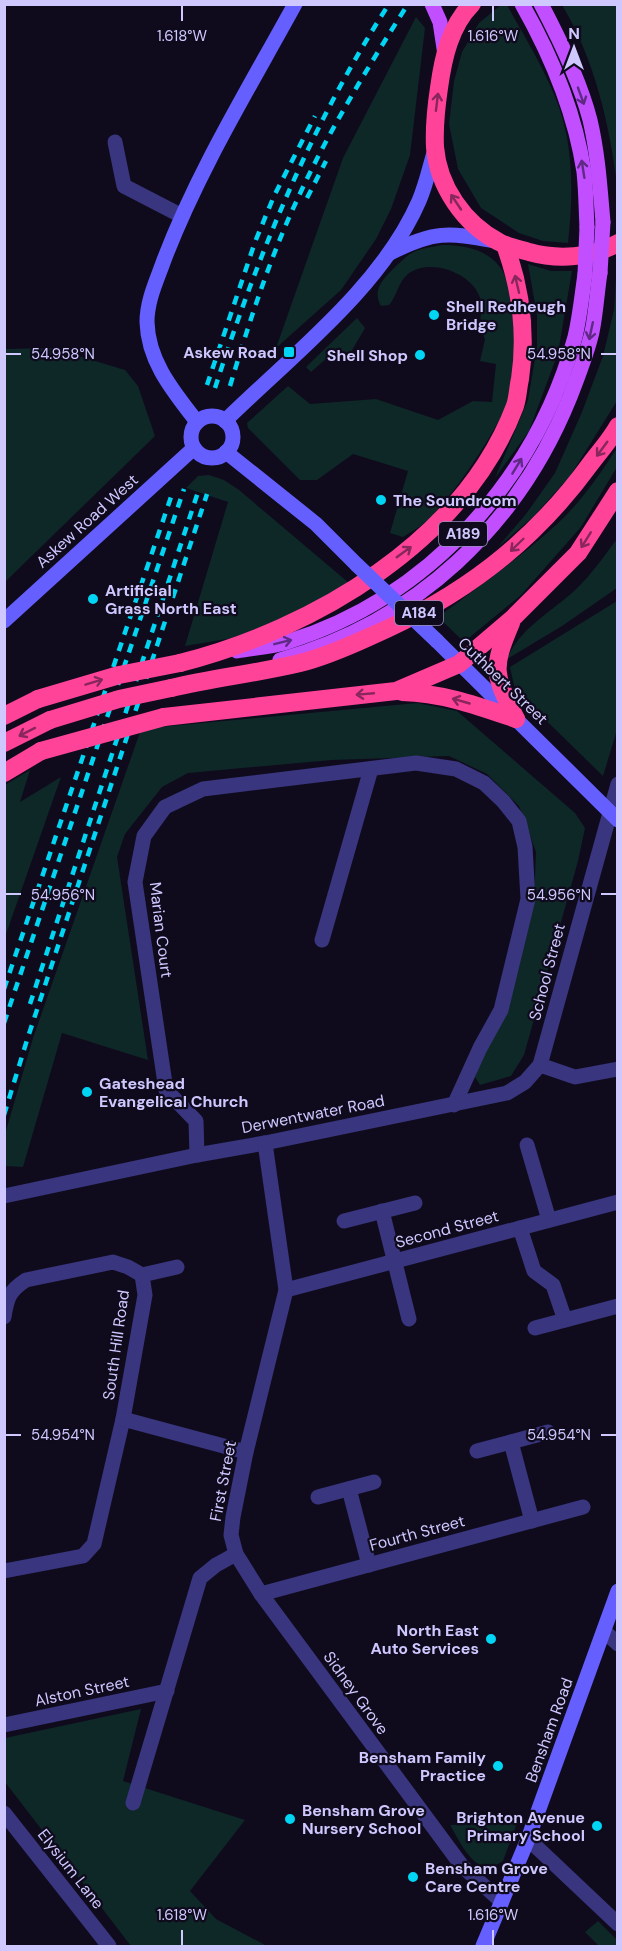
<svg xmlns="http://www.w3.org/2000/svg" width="622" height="1951" viewBox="0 0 622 1951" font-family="'DM Sans',sans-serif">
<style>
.green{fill:#0e2727}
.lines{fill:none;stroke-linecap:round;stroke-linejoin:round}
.street{stroke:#39357e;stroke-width:15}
.secondary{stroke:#665fff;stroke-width:15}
.primary{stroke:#c14fff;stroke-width:15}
.highway{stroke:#ff4399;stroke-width:18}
.rail{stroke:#00d5f3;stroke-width:4.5;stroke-dasharray:9 8;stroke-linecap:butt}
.secondary-bridge{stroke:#665fff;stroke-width:15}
.primary-bridge{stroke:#c14fff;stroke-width:15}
.highway-bridge{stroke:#ff4399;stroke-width:18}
.oneway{stroke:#5f2a83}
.oneway2{stroke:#87275b}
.ticks{fill:none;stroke:#cfc8ff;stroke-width:2}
.poi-dot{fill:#00d5f3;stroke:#0f0b1d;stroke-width:2}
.labels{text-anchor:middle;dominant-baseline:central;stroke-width:4.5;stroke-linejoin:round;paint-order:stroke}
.shield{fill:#0f0b1d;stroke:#958fbb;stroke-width:1.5}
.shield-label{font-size:15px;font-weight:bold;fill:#cfc8ff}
.poi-label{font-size:16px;font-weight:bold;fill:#cfc8ff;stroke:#0f0b1d;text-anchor:start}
.street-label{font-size:16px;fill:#cfc8ff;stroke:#0f0b1d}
.ticks-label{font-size:15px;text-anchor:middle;fill:#cfc8ff;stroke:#0f0b1d;stroke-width:4.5;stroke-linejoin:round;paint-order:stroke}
</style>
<rect width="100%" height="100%" fill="#0f0b1d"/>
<g class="green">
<path d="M502 4 507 5C525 38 546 71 559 107 574 151 573 197 568 243L543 241 519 233 481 208 458 169 449 124 454 81 462 52 479 23Z"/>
<path d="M562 5H617V184C609 122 594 58 562 5Z"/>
<polygon points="416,17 425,28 410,155 391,209 376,239 341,290 276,348 343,158"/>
<path d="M442 245C464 245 486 249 500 267 519 291 517 373 509 402 507 409 502 416 498 422 479 457 456 490 429 519 422 526 411 532 403 537L390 533 408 471 353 454 317 480H300L248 428 247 423 288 386 310 404 376 399 438 420 473 401 492 402 496 364 480 361 485 339C476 321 484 315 480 298 473 273 429 257 408 274 398 282 397 296 389 305L381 306C371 289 385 277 396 266 401 262 405 257 410 254 420 248 432 247 442 245Z"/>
<polygon points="617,263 617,401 570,476 534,516 497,548 526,514 555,473 582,412 603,356 614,310"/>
<polygon points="528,264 551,271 572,271 558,353 529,431 495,478 528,400 537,347 537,315"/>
<polygon points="357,318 365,328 348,357 337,349 311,372 306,367"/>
<polygon points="52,348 125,370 138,386 155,436 5,582 5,349"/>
<path d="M617 448V467L581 527 521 595 464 642 438 617C478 587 520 558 557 524 581 502 600 474 617 448Z"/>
<polygon points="209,475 224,480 239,490 349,583 289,616 233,638 185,646 228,502 186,488 198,476"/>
<path d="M617 539V588L562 626 507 659C521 625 558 609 582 583 595 570 606 553 617 539Z"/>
<polygon points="617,601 617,730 603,776 515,690 510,667"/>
<polygon points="417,703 457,711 575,813 585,828 578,861 524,1055 511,1076 480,1085 475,1077 534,898 536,852 519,806 487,774 449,756 332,760 188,773 162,787 125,834 117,857 148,1060 62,1033 23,1167 5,1166 5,1134 33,1038 140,732 159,727"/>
<polygon points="30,770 20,802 61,777 5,937 5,785"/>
<polygon points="141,1709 123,1781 245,1820 190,1891 216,1919 267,1946 131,1946 5,1782 5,1738"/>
<path d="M517 1823 503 1861C476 1881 461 1843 450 1825Z"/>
<polygon points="598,1921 617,1940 617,1946 599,1946 585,1932"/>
</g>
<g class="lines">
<g class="street">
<polyline points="115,142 124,186 182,216"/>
<polyline points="322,940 371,769"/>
<polyline points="540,1065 618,784"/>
<polyline points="527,1145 549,1220"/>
<polyline points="197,1155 196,1121 166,1090 135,882 144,836 165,807 203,789 416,763 456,769 484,783 503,801 519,821 525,847 528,899 501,1010 480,1048 454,1105"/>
<polyline points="4,1196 197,1155 265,1143 507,1093 525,1082 540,1065 575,1077 618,1069"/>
<polyline points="382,1211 409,1319"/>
<polyline points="344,1221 415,1203"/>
<polyline points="520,1228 534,1271 553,1285 565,1320"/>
<polyline points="142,1275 177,1267"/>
<polyline points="286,1290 618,1202"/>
<path d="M4 1317C7 1298 9 1291 26 1280L113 1262 128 1267 142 1275 145 1295 123 1419 94 1544 83 1556 4 1571"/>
<polyline points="535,1328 618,1306"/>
<polyline points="123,1419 246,1452"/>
<polyline points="511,1442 532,1521"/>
<polyline points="477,1451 548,1432"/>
<polyline points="349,1489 369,1565"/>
<polyline points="318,1497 374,1482"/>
<polyline points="236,1554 261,1594 462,1866 502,1902"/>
<polyline points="261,1594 583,1507"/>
<polyline points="604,1631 618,1644"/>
<polyline points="4,1725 167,1691"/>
<polyline points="133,1803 200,1578 216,1565 236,1554 231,1535 233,1517 246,1452 286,1290 265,1143"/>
<polyline points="4,1813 109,1946"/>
<polyline points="528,1839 618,1924"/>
</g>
<g class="secondary">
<path d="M390 253C434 231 447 232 495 241"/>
<circle cx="212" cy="437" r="21"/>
<path d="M225 421C291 356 381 288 419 201 426 185 430 166 435 149"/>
<path d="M197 422C174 392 148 362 147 322 147 300 157 280 164 260 198 171 249 88 295 4"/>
<polyline points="226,452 316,524 357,565"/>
<polyline points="4,621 194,448"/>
<polyline points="437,641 618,820"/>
<polyline points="483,1946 528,1839 618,1591"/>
</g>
<g class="primary">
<polyline points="432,4 440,22 445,55"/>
<path d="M522 4C552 57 575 112 584 172 586 190 586 209 587 227"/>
<path d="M541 4C560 40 580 81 590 120 598 154 600 188 603 222"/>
<path d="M237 651C253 648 271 647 287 642 429 598 536 479 575 337 580 316 582 294 585 274"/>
<path d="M280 660C416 622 518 526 570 397 578 376 587 354 592 332 596 313 597 292 600 273"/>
</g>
<g class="highway">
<path d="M472 4C450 26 443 58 439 88 436 108 434 127 435 147 438 186 464 224 499 242 508 247 519 249 529 252 558 260 591 258 618 243"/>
<path d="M511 623C491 670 494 674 516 719"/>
<path d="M180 663C314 629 464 541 515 406 518 397 518 387 520 379 527 332 521 289 505 245"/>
<path d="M171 688C214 678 258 673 300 663 324 657 347 647 369 637 460 598 532 544 591 463 600 451 611 439 618 426"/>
<path d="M402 692C443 693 478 706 516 719"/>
<polyline points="4,716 38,699"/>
<polyline points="164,717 396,691 459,664 513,618 578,553 618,491"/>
<polyline points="4,743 50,720"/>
<polyline points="4,773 41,751"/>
</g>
<g class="rail">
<polyline points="307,198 326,161"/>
<polyline points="207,385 255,242 274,196 315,116"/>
<path d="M230 386C249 323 269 260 297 200 328 132 368 67 408 4"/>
<path d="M215 388C258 254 312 123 389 4"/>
<polyline points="4,989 171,497"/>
<polyline points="30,1004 198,492"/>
<polyline points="4,1023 184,489"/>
<polyline points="4,1115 27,1040 207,494"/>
</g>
<polyline class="secondary-bridge" points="357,565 437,641"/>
<g class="primary-bridge">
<polyline points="600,273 603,222"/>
<polyline points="585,274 587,227"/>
</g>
<g class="highway-bridge">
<polyline points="38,699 119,675 180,663"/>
<polyline points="50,720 119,699 171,688"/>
<polyline points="41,751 164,717"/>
</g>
</g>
<defs><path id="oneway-shaft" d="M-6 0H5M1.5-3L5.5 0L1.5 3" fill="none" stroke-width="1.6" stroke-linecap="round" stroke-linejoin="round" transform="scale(1.5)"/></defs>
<g class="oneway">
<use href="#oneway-shaft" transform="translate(581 96) rotate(70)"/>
<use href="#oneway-shaft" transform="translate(583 169) rotate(-99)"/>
<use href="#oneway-shaft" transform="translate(591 331) rotate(102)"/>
<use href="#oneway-shaft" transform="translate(517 466) rotate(-59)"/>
<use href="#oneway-shaft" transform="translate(283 642) rotate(-14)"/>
</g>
<g class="oneway2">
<use href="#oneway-shaft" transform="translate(437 102) rotate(-83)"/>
<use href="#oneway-shaft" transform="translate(456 202) rotate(-124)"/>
<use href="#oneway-shaft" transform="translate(517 284) rotate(-103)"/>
<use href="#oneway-shaft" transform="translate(602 449) rotate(126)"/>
<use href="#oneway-shaft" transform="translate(586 540) rotate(122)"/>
<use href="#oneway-shaft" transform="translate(517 545) rotate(136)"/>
<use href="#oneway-shaft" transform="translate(404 552) rotate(-36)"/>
<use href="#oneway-shaft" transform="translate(94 682) rotate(-17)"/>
<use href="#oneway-shaft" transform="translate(365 694) rotate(175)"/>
<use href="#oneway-shaft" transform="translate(461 701) rotate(-164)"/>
<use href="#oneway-shaft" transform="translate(27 732) rotate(153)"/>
</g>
<path class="ticks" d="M182 6V21M493 6V21M6 354H21M601 354H616M6 894H21M601 894H616M6 1435H21M601 1435H616M182 1930V1945M493 1930V1945"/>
<g class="poi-dot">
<circle cx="434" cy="315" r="6"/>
<rect x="283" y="346" width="12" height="12" rx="3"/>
<circle cx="420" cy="355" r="6"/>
<circle cx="381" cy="500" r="6"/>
<circle cx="93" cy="599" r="6"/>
<circle cx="87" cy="1092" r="6"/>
<circle cx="491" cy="1639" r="6"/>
<circle cx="498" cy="1766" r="6"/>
<circle cx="290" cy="1819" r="6"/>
<circle cx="597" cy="1826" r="6"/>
<circle cx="413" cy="1877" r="6"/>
</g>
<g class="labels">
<g class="shield">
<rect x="439" y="522" width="48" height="24" rx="4.5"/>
<rect x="395" y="601" width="48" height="24" rx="4.5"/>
</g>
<g class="shield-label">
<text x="463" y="534">A189</text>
<text x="419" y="613">A184</text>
</g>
<g class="poi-label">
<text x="446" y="306">Shell Redheugh<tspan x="446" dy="18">Bridge</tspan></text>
<text x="277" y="352" text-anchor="end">Askew Road</text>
<text x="408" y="355" text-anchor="end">Shell Shop</text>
<text x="393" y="500">The Soundroom</text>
<text x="105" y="590">Artificial<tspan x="105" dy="18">Grass North East</tspan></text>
<text x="99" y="1083">Gateshead<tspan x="99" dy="18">Evangelical Church</tspan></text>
<text x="479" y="1630" text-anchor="end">North East<tspan x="479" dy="18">Auto Services</tspan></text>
<text x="486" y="1757" text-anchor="end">Bensham Family<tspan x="486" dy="18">Practice</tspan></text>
<text x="302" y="1810">Bensham Grove<tspan x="302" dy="18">Nursery School</tspan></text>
<text x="585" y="1817" text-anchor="end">Brighton Avenue<tspan x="585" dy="18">Primary School</tspan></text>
<text x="425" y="1868">Bensham Grove<tspan x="425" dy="18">Care Centre</tspan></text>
</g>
<g class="street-label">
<text transform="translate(87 521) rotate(-42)">Askew Road West</text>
<text transform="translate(503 681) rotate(44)">Cuthbert Street</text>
<text transform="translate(161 930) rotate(83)">Marian Court</text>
<text transform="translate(547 972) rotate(-75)">School Street</text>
<text transform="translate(313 1114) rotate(-11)">Derwentwater Road</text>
<text transform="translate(447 1229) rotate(-15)">Second Street</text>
<text transform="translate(116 1345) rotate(-82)">South Hill Road</text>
<text transform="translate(223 1481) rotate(-79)">First Street</text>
<text transform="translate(417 1533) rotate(-15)">Fourth Street</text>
<text transform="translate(82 1691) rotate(-12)">Alston Street</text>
<text transform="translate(356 1693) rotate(54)">Sidney Grove</text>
<text transform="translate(549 1730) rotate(-70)">Bensham Road</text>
<text transform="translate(71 1869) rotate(52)">Elysium Lane</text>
</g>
</g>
<g class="ticks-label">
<text x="182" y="41">1.618°W</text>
<text x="493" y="41">1.616°W</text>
<text x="63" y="359">54.958°N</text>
<text x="559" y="359">54.958°N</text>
<text x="63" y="900">54.956°N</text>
<text x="559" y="900">54.956°N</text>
<text x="63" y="1440">54.954°N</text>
<text x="559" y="1440">54.954°N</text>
<text x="182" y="1920">1.618°W</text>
<text x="493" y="1920">1.616°W</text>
</g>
<rect width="622" height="1951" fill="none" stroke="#cfc8ff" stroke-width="12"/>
<g transform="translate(574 48)" stroke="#0f0b1d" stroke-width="4.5" paint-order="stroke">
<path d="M0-4.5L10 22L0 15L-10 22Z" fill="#cfc8ff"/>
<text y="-9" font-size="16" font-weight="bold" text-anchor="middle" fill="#cfc8ff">N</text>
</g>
</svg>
